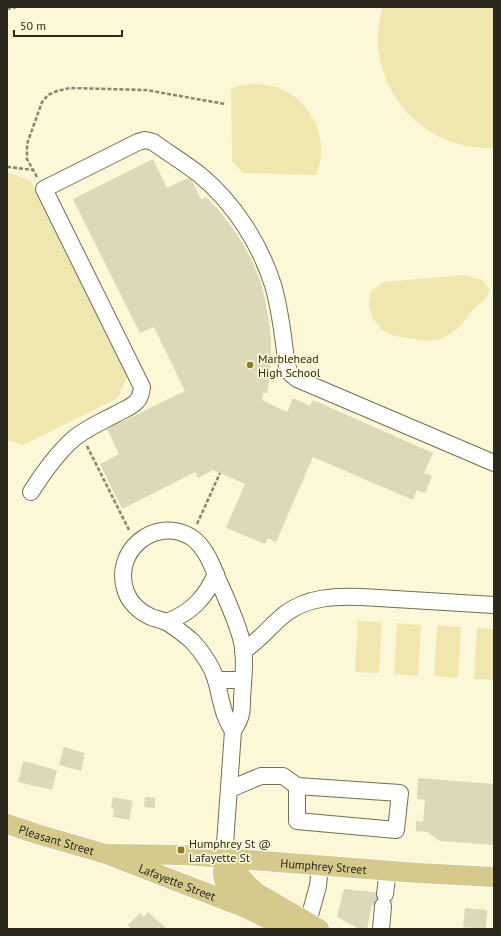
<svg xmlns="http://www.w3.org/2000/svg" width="501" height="936" viewBox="0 0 501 936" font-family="'PT Sans',sans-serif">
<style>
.green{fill:#f0e7ae}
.building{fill:#ddd8b8}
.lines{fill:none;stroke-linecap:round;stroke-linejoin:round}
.minor-casing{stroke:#746f52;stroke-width:18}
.major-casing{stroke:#fff;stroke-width:22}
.path{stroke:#898570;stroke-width:2.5;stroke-dasharray:4 2;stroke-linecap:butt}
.minor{stroke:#fff;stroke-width:16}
.major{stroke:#d5ca8b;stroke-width:20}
.poi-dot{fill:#897b20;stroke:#fcf7d6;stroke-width:1.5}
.labels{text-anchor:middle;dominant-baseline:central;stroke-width:3.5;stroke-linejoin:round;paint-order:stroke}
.poi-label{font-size:12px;fill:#2a281c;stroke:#fcf7d6;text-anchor:start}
.street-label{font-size:12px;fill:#2a281c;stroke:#fcf7d6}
</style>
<rect width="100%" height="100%" fill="#fcf7d6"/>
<g class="green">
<path d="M382 7H494V148C437 151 386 109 379 52 376 37 379 22 382 7Z"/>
<path d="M253 84C261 84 268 85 275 87 300 94 319 119 321 144 322 155 320 165 316 175L243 173 232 161 231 89 242 85Z"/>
<polygon points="7,172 31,181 128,374 118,398 23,445 7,440"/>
<polygon points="463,275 482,280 490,290 484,300 470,312 462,324 452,333 441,339 428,341 395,336 382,330 373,319 369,307 369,299 371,291 384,282"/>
<polygon points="358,621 382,622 379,673 355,672"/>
<polygon points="397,623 421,625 418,676 394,674"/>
<polygon points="437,625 461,627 458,678 434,676"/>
<polygon points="477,628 494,629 494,680 474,679"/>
</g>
<g class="building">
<polygon points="153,159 167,188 190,177 201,199 206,197 218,209 231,226 243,244 253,263 261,283 265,300 269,321 271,338 271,359 269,381 267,393 263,393 262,400 287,412 293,398 310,406 313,400 433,453 424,473 432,476 425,493 417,490 413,500 313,457 276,542 268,538 265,544 226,528 245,484 213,470 198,478 195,472 122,509 100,464 119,454 107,429 185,391 154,327 140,333 73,199"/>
<polygon points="64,747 85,753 81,771 59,765"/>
<polygon points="23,761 57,770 52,790 18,782"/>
<polygon points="418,778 494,784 494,845 440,841 427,832 416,831 416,821 423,822 425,800 417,799"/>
<polygon points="113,797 133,801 129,820 113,817 114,809 111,808"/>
<polygon points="145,797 155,798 155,808 144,807"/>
<polygon points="344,889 393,894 392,907 372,905 367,929 359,929 337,917"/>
<polygon points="465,908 487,910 486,929 463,927"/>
<polygon points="148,912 167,929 132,929 128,925 140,913 144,917"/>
</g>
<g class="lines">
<g class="minor-casing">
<g id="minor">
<path d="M31 492C43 473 55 456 71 441 84 429 101 422 116 414 123 410 132 407 137 401 141 397 141 392 142 387L44 189 138 142 145 140 153 142C168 153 185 163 200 175 234 203 260 244 273 285 281 311 283 339 287 366L290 373 297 379 494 463"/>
<path d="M167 622C192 612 205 598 216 574"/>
<path d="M243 651C259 641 270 626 285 614 307 597 335 596 362 597L494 605"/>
<polyline points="216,680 243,680"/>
<polyline points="230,789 261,776 283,776 297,786 400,793 396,830 297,821 297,786"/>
<path d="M224 858 233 731C236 726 240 720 241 714 242 710 242 704 242 699 243 681 246 660 242 642 237 621 227 600 218 580 212 565 205 546 191 537 155 515 111 552 126 592 130 603 140 612 151 617 156 619 163 620 168 623 176 628 185 635 192 641 202 652 212 666 216 680 219 691 221 703 225 715 227 720 230 726 233 731"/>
<polyline points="385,894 388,870"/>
<polyline points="308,922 318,886 320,866"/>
<polyline points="381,929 383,906"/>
</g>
</g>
<g class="major-casing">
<g id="major">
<path id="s1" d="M7 824 40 835 106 854 248 909 288 929"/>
<path id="s2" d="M106 854 186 855 418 873 494 877"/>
<polyline points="224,858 248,885 257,893 319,929"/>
<path d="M224 858C224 863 223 869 223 874 224 888 236 897 245 906"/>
</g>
</g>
<g class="path">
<polyline points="7,9 16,7"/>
<polyline points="7,167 9,167 34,170"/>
<polyline points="37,177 27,159 27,144 42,102 48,95 57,91 70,88 146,90 225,104"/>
<polyline points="87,446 129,530"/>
<polyline points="197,524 220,473"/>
</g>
<use href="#minor" class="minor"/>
<use href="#major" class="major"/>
</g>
<g class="poi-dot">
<circle cx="250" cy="365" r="4"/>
<rect x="177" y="846" width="8" height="8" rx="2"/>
</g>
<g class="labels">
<g class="poi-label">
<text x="258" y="358">Marblehead<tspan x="258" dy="14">High School</tspan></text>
<text x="189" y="843">Humphrey St @<tspan x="189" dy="14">Lafayette St</tspan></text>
</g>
<g class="street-label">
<text stroke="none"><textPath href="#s1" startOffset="52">Pleasant Street</textPath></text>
<text stroke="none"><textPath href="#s2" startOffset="218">Humphrey Street</textPath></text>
<text stroke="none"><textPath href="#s1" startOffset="180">Lafayette Street</textPath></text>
</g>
</g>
<rect width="501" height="936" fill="none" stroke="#2a281c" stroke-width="16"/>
<path d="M14 30v6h108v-6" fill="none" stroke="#2a281c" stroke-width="2"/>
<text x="20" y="30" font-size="12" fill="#2a281c" stroke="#fcf7d6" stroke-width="3" paint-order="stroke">50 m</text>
</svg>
